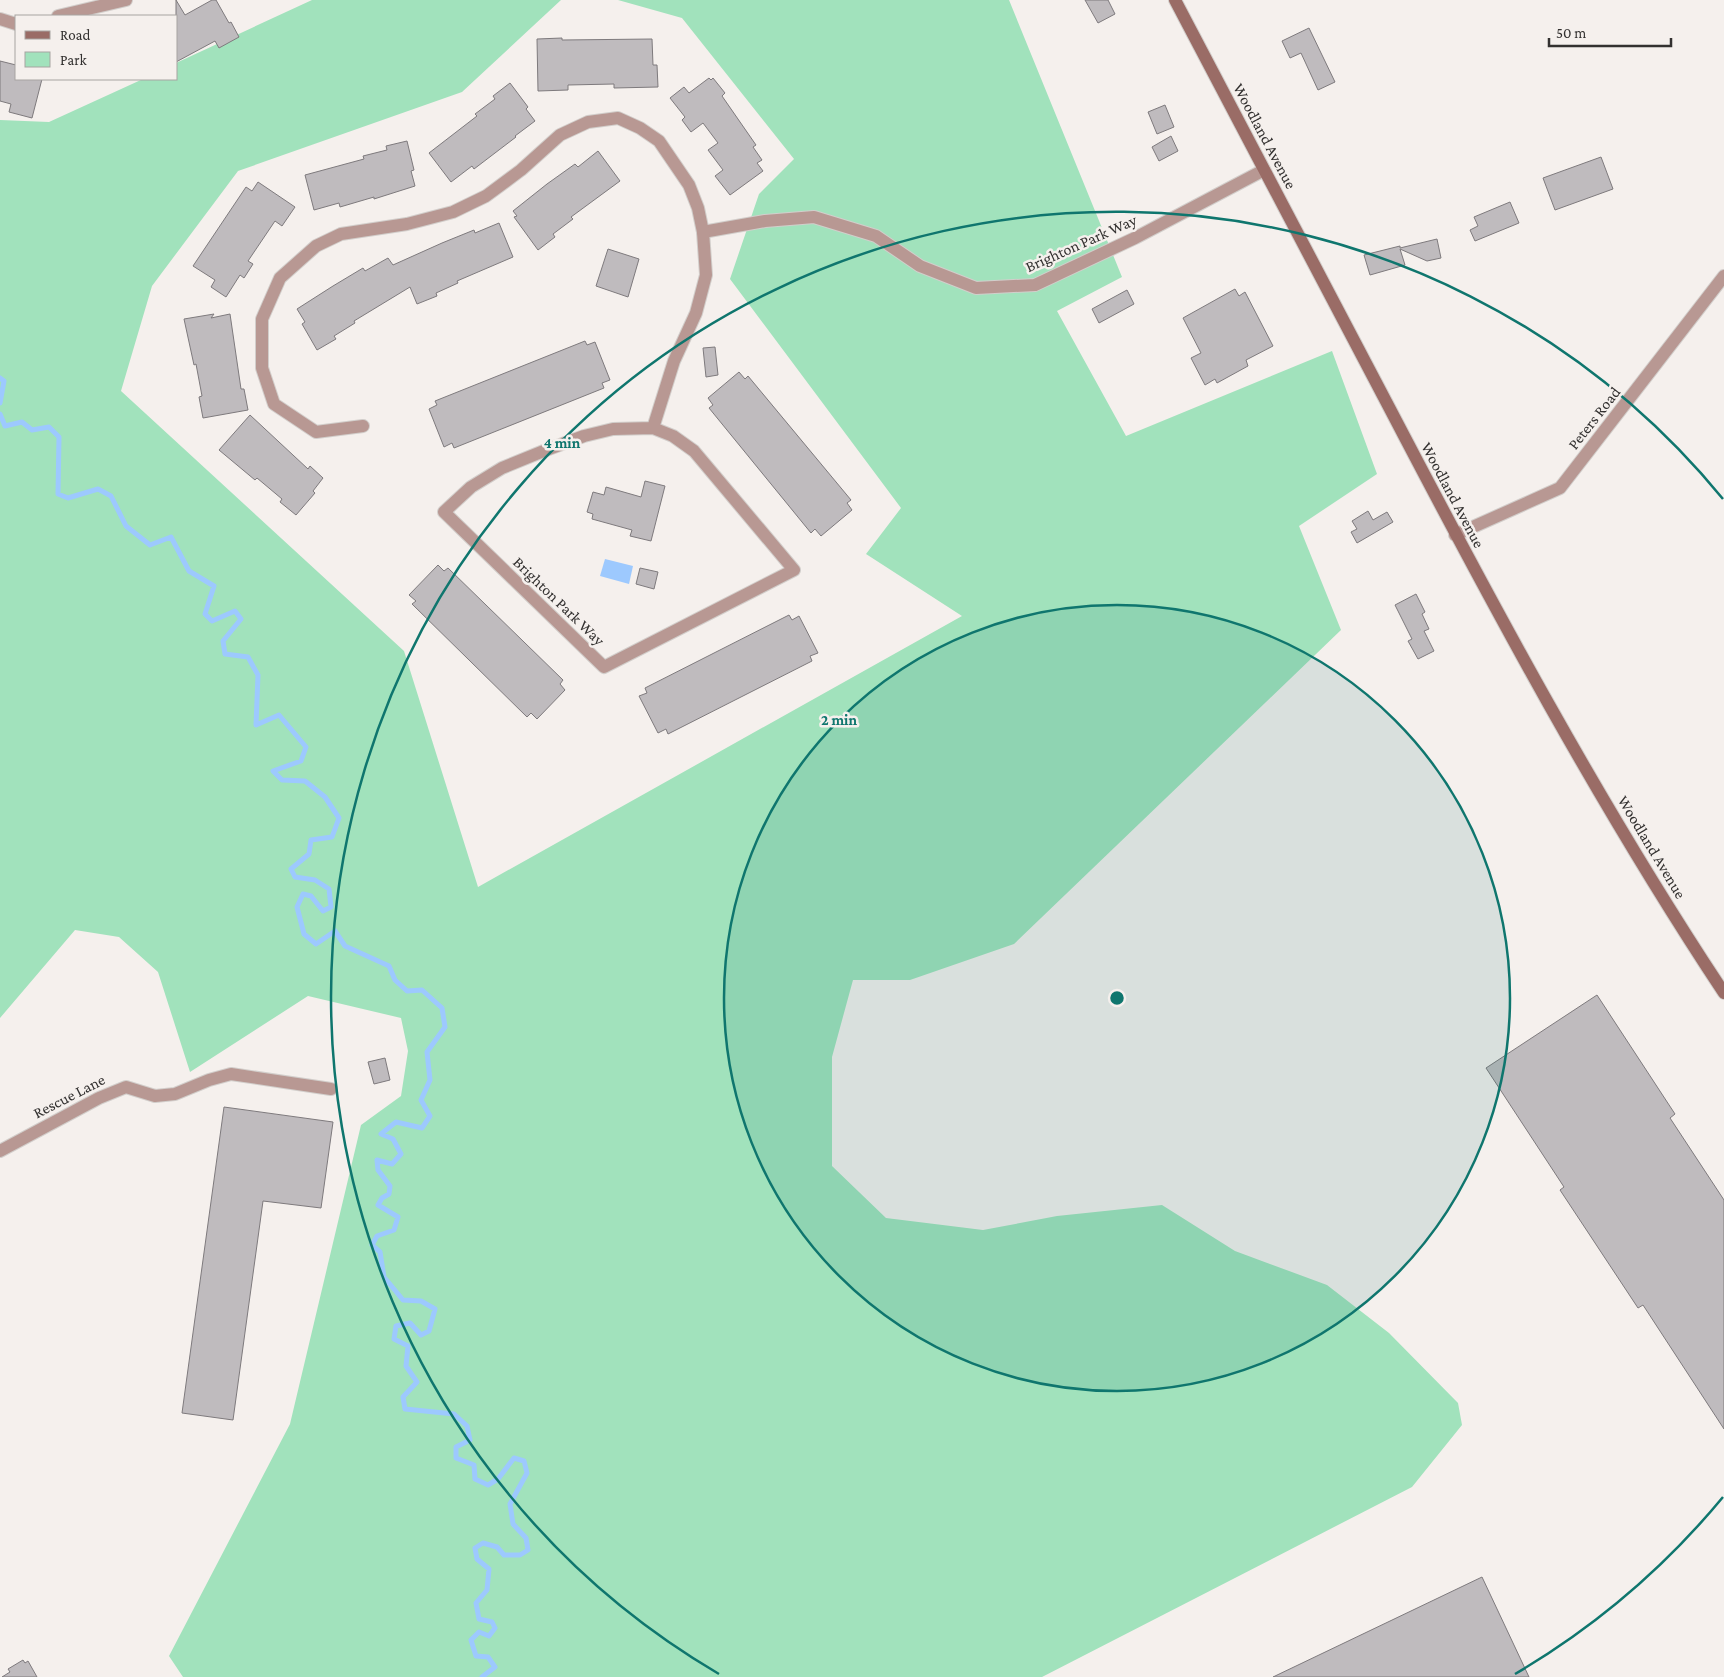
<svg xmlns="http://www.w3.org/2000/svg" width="1724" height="1677" viewBox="0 0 1724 1677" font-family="'Crimson Pro',serif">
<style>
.green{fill:#a1e2bc}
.water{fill:#9dc9fe}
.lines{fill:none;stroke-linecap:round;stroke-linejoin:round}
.stream{stroke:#9dc9fe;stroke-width:5}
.building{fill:#bfbbbe;stroke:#7e7a7d}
.street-casing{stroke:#d2cecb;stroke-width:14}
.secondary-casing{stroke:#d2cecb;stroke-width:14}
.street{stroke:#b89893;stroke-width:12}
.secondary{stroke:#9a6c66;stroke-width:12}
.ring{fill:none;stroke:#0f766e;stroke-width:2.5}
.labels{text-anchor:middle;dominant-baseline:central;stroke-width:5;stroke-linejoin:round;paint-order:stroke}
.street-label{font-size:16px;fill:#333130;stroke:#f5f0ed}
.centre{fill:#0f766e;stroke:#f5f0ed;stroke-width:2.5}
.ring-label{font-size:15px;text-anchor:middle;font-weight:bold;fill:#0f766e;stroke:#f5f0ed;stroke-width:5;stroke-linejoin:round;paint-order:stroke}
</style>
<rect width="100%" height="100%" fill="#f5f0ed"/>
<polygon class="green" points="312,0 561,0 462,92 238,171 152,286 121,391 404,651 478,887 962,616 866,554 901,508 730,279 759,194 794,159 682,18 618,0 1009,0 1122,277 1057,311 1126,436 1332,351 1377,474 1299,526 1341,630 1014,944 910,980 853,980 832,1057 832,1166 886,1218 983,1230 1057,1216 1162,1205 1235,1251 1327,1285 1389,1333 1458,1403 1462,1425 1412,1487 1042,1677 183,1677 169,1656 290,1424 361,1125 401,1096 408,1051 401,1018 308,996 190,1072 158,972 119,937 75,930 0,1018 0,120 49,122 143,79 176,79 176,63"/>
<polygon class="water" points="605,559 633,566 629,584 600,576"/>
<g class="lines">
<g class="stream">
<polyline points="0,378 4,381 0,403"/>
<polyline points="0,414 5,426 22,422 32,430 49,427 59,437 58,494 68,498 98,489 111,496 126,526 150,545 171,537 189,571 214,586 205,614 212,621 235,611 241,619 223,641 225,654 248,657 258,675 256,725 279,715 306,747 301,761 273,771 282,780 305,781 325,797 339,818 332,837 311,840 309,854 291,869 295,877 315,880 329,889 331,907 323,911 311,896 303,894 297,907 304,934 316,944 335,931 345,946 389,966 395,980 407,991 422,990 442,1008 445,1027 427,1052 430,1080 421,1100 430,1116 422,1128 396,1122 381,1134 393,1139 401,1154 392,1164 377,1160 378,1170 390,1186 389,1194 382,1198 378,1205 398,1217 394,1230 377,1236 372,1245 380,1252 384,1277 403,1300 421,1301 435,1309 429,1331 421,1335 410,1323 396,1326 394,1339 408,1346 406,1366 417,1382 403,1397 405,1409 454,1414 467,1426 470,1440 456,1447 456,1458 474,1465 475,1479 488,1485 498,1479 514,1458 524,1461 527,1473 510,1504 513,1524 526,1538 528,1550 520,1555 504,1555 497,1547 483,1543 475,1548 477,1559 489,1569 487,1590 476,1603 479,1619 492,1622 495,1628 489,1636 479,1632 471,1640 476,1656 488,1657 495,1667 482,1677"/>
</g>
</g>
<g class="building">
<polygon points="176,0 185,15 212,0 216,0 229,23 231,22 239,37 219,48 215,41 176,62"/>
<polygon points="1085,0 1108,0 1115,14 1098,23"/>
<polygon points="1309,28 1335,82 1318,90 1301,53 1290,58 1282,41"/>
<polygon points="562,38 562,40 652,39 653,65 657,65 658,87 614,88 614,84 568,85 568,90 538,91 537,39"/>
<polygon points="0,61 16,65 16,79 42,79 32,118 9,112 11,104 0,101"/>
<polygon points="709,78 711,80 713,78 725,93 722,96 756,145 753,147 762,160 757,163 763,171 730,195 715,176 723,170 708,150 718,143 703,123 691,132 682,120 685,117 670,98 684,87 689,93"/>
<polygon points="510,83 528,107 526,109 535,121 515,136 516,137 474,169 472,166 451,182 429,153 477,116 475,114 495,99 493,96"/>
<polygon points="1165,105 1174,127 1157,134 1148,112"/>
<polygon points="1171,136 1178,151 1159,161 1152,147"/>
<polygon points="407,141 414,170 411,171 415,186 374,199 374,197 340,207 339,203 314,210 305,175 364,159 363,156 387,150 386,146"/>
<polygon points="598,151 620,181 571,217 573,219 553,234 555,237 538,250 514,217 517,216 513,211 547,184 575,164 578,167"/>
<polygon points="1601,157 1613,189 1555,210 1543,178"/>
<polygon points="258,182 295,207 282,226 275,221 248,261 253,264 244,278 240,275 226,297 211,287 215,280 193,266 246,187 252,191"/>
<polygon points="1510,202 1519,223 1475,241 1470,230 1478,226 1474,217"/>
<polygon points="499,223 513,257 457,281 458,283 436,293 437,296 417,304 410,287 354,321 355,323 334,336 336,339 317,350 302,324 305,322 297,309 333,286 363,268 365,271 388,258 393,265 442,243 474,230 475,233"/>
<polygon points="1437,239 1441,258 1427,261 1400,249 1405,265 1370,275 1364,255 1400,246 1400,248"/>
<polygon points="608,249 639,259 628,297 596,286"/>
<polygon points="1235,289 1239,296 1245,292 1273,346 1246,360 1248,366 1217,383 1215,379 1205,385 1191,358 1201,353 1183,318"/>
<polygon points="1127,290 1134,304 1099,323 1092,309"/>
<polygon points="214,314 211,318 230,314 241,389 244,389 248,410 203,418 199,397 202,396 196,364 194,365 184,319"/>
<polygon points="585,341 587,345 595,342 610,380 602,383 604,388 454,448 452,443 444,447 429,409 437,405 435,401"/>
<polygon points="715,347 718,375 706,377 703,348"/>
<polygon points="739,372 745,379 748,376 851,500 847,503 852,510 821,536 815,529 811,533 709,408 713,405 708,398"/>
<polygon points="250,415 308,469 310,466 323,478 313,491 315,493 296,515 280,502 282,499 257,478 255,480 219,450"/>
<polygon points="645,481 665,486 651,541 630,536 632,530 592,519 593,514 587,512 593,492 604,495 606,487 641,497"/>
<polygon points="1368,511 1373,520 1387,512 1393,522 1357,543 1351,532 1357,529 1352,521"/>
<polygon points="438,565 444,571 448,568 563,680 560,684 565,690 537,719 531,713 527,717 412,604 416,601 409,595"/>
<polygon points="640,568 658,572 654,589 636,584"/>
<polygon points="1416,594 1425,612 1422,614 1429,629 1424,631 1434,651 1418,659 1408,641 1412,639 1395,605"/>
<polygon points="789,615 792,620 799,616 818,653 810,656 812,661 668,734 666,729 658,733 639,696 647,693 645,688"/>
<polygon points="1597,995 1675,1114 1670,1118 1724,1200 1724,1429 1643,1305 1638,1308 1560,1190 1564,1187 1486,1068"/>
<polygon points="385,1058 390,1080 374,1084 368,1062"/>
<polygon points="224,1107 333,1122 321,1208 263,1201 233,1420 182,1413"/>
<polygon points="1482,1577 1529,1677 1273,1677"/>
<polygon points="23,1660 25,1663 28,1661 37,1677 2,1677 10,1672 8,1669"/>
</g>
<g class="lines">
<g class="street-casing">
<g id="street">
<polyline points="58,16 126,0"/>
<polyline points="0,19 16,24"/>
<polyline points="703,232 765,221 814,217 876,236 920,266 976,288 1035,285 1135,238 1264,170"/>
<polyline points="363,426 316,432 274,404 262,368 262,319 280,278 316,246 341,234 407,224 453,212 486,196 521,170 560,135 588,122 618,118 640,128 659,141 689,185 698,208 703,232 706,275 696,313 674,361 653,428 613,429 584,436 546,450 502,468 471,487 444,512 604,667 794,570 694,451 673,436 653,428"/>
<polyline points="1455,535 1560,488 1724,276"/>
<polyline points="0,1151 99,1098 126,1087 155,1096 175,1094 209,1080 231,1074 331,1089"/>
</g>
</g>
<g class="secondary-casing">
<path id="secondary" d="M1175 0C1247 136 1318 273 1390 409 1494 608 1600 806 1724 993"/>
</g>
<use href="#street" class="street"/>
<use href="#secondary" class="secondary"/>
</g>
<circle cx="1117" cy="998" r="393" fill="#0f766e" fill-opacity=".12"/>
<g class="ring">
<circle cx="1117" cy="998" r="393"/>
<path d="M1723 1497A785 785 0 0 1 1515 1674M719 1674A785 785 0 1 1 1723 499"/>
</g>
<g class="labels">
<g class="street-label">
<text transform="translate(1265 136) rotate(62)">Woodland Avenue</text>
<text transform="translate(1081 243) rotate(-24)">Brighton Park Way</text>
<text transform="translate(1594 418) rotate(-52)">Peters Road</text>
<text transform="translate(1453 495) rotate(62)">Woodland Avenue</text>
<text transform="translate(559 601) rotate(44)">Brighton Park Way</text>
<text transform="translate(1652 847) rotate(59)">Woodland Avenue</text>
<text transform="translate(69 1096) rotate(-27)">Rescue Lane</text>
</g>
</g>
<circle cx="1117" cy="998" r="8" class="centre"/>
<g class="ring-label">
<text x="562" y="448">4 min</text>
<text x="839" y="725">2 min</text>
</g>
<rect x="15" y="15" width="162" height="65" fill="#f5f0ed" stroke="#a7a4a1"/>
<rect x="25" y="31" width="25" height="8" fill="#9a6c66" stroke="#a7a4a1"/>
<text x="60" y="40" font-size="15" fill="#333130">Road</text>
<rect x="25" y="52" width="25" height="15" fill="#a1e2bc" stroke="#a7a4a1"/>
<text x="60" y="65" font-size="15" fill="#333130">Park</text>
<path d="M1549 38v8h122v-8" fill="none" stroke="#333130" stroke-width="2.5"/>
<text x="1556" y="38" font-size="15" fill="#333130" stroke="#f5f0ed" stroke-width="4" paint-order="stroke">50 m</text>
</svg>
